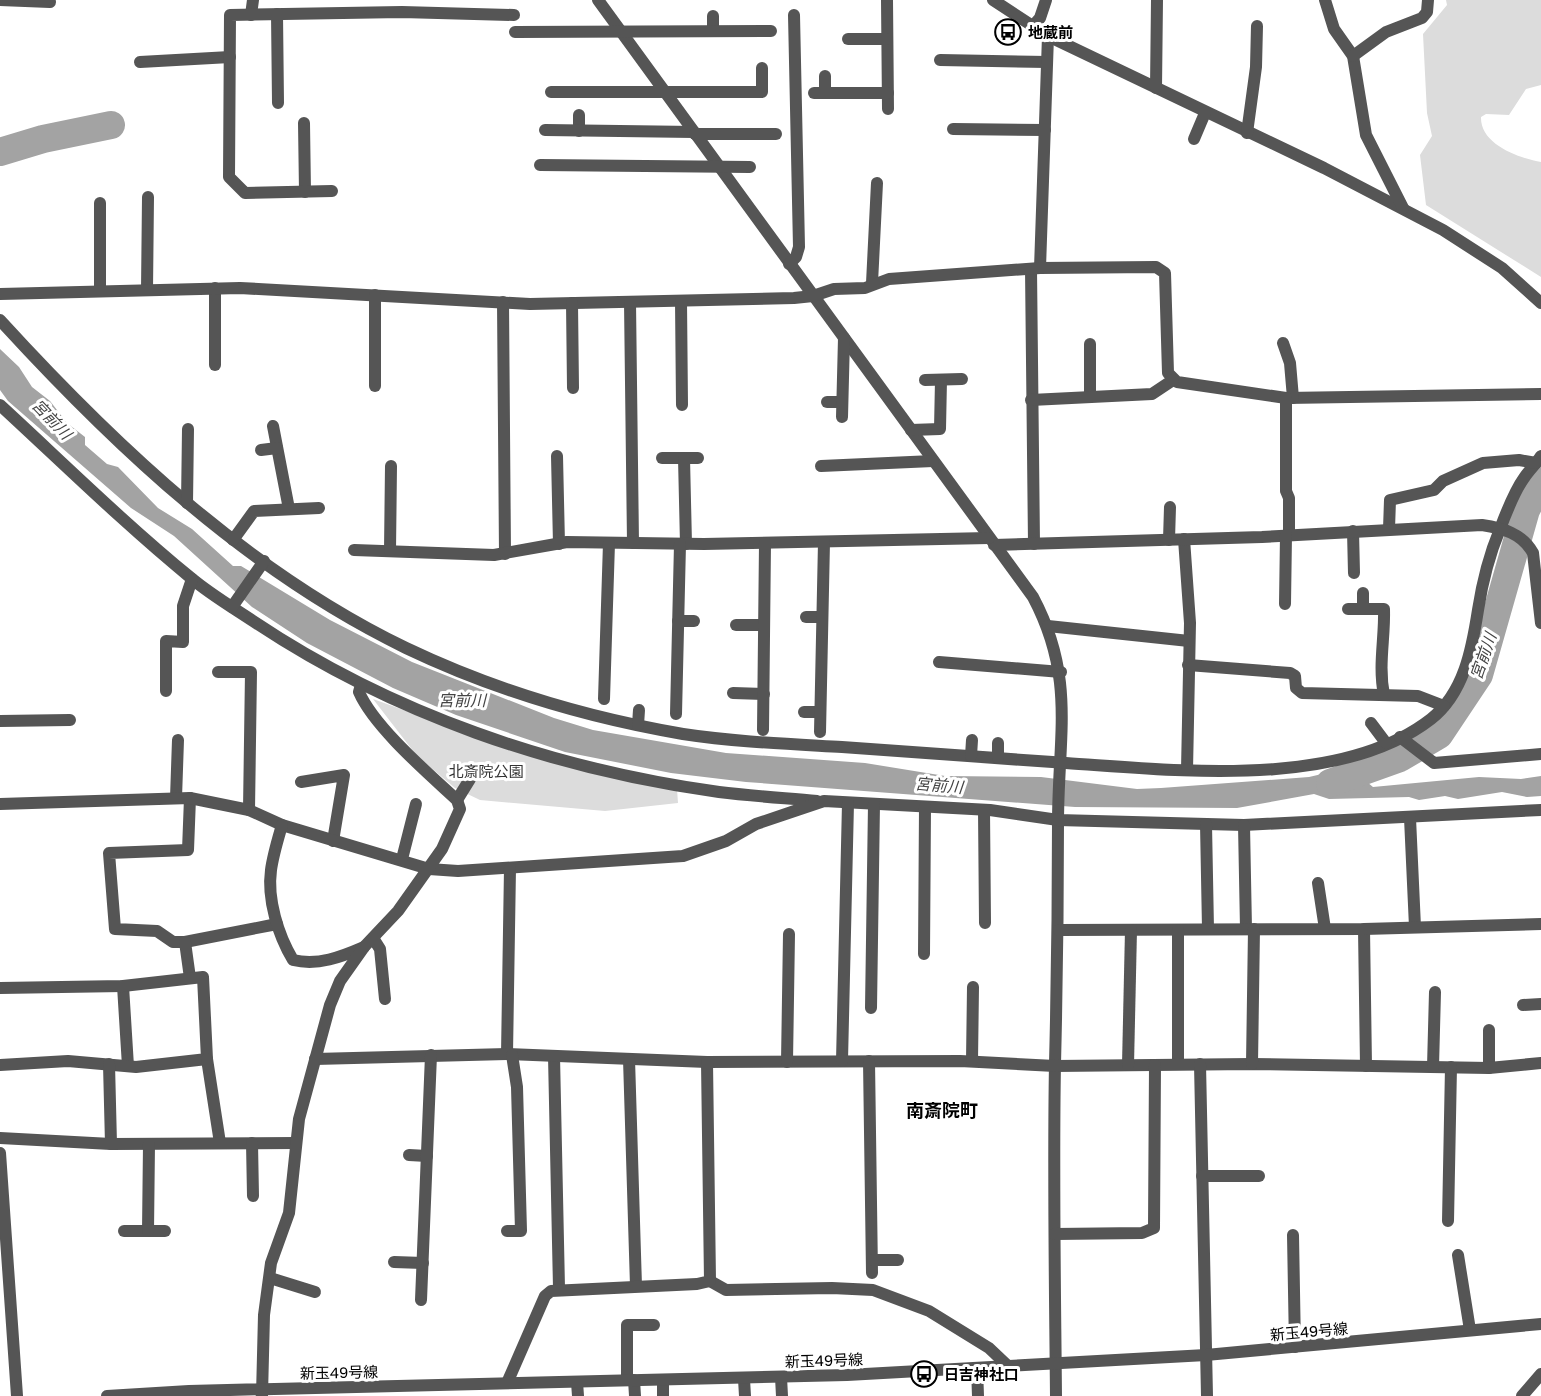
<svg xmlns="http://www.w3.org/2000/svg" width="1541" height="1396" viewBox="0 0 1541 1396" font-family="'Golos Text','Noto Sans JP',sans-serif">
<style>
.green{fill:#dcdcdc}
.water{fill:#a3a3a3}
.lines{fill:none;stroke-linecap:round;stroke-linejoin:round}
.river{stroke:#a3a3a3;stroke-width:28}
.minor{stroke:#555;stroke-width:12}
.labels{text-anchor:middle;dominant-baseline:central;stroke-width:6;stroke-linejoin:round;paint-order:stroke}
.poi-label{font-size:15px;font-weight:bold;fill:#000;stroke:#fff;text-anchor:start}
.park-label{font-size:15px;fill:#333;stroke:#fff}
.street-label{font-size:15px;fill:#000;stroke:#fff}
.water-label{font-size:16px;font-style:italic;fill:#444;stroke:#fff}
.quarter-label{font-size:18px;font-weight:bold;fill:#000;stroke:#fff}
</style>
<rect width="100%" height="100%" fill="#fff"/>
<g class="green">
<path d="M1446 0H1541V85L1526 89 1509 115 1486 114 1481 117C1480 144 1518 158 1541 162V277L1426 205 1420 155 1432 136 1427 113 1423 34 1447 5Z"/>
<polygon points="373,699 501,745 677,789 678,803 605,811 480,800 455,788 417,756"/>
</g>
<polygon class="water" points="0,349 19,367 32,387 50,401 67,423 85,437 85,445 107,464 118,467 158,508 192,529 233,566 241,566 330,620 412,662 554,718 593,730 726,753 865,763 945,776 1041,777 1137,789 1161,788 1309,777 1365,764 1367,782 1373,787 1479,777 1521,779 1541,776 1541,796 1527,797 1502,792 1458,799 1445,796 1419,800 1409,797 1329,799 1314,794 1237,808 1075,807 746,782 671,773 565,752 456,715 393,688 307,643 252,607 174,536 131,508 8,401 0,390"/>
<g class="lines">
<g class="river">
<polyline points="0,152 43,139 111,125"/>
<polyline points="1330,783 1400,758 1439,735 1479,675 1526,510 1541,481"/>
</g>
<g class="minor">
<polyline points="0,0 50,2"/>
<path d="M598 0 1033 597C1076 678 1058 736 1058 823 1058 903 1057 983 1055 1064 1053 1174 1055 1285 1056 1396"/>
<polyline points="887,0 888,109"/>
<polyline points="993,0 1048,36 1324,168 1443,230 1502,268 1541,303"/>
<polyline points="1325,0 1334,29 1353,56 1366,135 1403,208"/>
<polyline points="277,14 278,103"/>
<polyline points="251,15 253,0"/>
<polyline points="713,16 713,31"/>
<polyline points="1033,26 1040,18 1046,0"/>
<polyline points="515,32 771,31"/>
<polyline points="848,39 887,39"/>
<polyline points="1353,56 1386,32 1422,18 1427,12 1428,0"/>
<polyline points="940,60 1047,62"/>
<polyline points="140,62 230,57"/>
<polyline points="825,76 825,93"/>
<polyline points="1156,88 1157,0"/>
<polyline points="551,92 762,92 762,68"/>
<polyline points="814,93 888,93"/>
<polyline points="579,115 579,131"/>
<polyline points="304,123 305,192"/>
<polyline points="953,129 1045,130"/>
<polyline points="545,130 694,132"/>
<polyline points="1247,133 1256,67 1257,26"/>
<polyline points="695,134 776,134"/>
<polyline points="1194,139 1205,113"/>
<polyline points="540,165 750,167"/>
<polyline points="332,191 245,193 229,177 230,15 402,12 514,15"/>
<polyline points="100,203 100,291"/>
<polyline points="789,264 796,257 799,247 794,15"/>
<polyline points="1040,268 1048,36"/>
<polyline points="1031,269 1034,544"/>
<polyline points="872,283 877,183"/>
<polyline points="215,288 215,365"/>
<polyline points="147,290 148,197"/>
<polyline points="0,294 240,288 530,304 794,298 813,296 834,289 865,288 889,279 1040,268 1156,267 1165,273 1168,373 1177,382 1286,398 1541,394"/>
<polyline points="681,301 682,405"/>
<polyline points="503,302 505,554"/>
<polyline points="630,302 633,543"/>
<polyline points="572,303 573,388"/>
<path d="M0 320C117 448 249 572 406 648 492 689 589 718 683 734 735 742 789 744 842 747 916 752 991 758 1066 763 1174 770 1340 790 1431 719 1464 693 1472 649 1478 610 1482 584 1490 553 1500 529 1506 513 1514 492 1524 478 1529 470 1536 464 1541 456"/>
<polyline points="1283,343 1290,363 1293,398"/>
<polyline points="1090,344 1090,397"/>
<polyline points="925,380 962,379"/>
<polyline points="375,386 375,295"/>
<polyline points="1286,398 1286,491 1289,498 1289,535"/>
<polyline points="1031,400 1152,394 1173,380"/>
<polyline points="827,402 842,402"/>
<path d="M0 405C63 463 125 524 191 578 210 594 232 607 253 621 392 714 553 769 719 792 751 796 784 798 817 801"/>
<polyline points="842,417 844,338"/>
<polyline points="273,426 289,509"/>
<polyline points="911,430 940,429 941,380"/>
<polyline points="261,450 277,448"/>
<polyline points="557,456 559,544"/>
<polyline points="662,458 698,458"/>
<polyline points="684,458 686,544"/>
<polyline points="821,466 933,461"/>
<polyline points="187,503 188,429"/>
<polyline points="1389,529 1390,500 1434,490 1443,481 1483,463 1519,460 1536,463"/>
<polyline points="1353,531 1354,573"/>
<polyline points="1184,539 1190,623 1187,770"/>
<polyline points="233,540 254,511 319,508"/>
<polyline points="1169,540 1170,507"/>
<path d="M994 545 1262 537 1482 525C1502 528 1522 533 1533 553L1541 623"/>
<polyline points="354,550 494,555 567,542 704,544 989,538"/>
<polyline points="390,551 391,466"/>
<polyline points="1363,593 1363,609"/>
<polyline points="1285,604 1286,535"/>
<polyline points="232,607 264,561"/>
<path d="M1348 609H1384C1385 638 1378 665 1384 695"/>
<polyline points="806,617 822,617"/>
<polyline points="678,621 694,621"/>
<polyline points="736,625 764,625"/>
<polyline points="1048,626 1189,641"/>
<polyline points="939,662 1061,672"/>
<polyline points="1188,665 1290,673 1295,676 1296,688 1302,693 1418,696 1444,706"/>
<polyline points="218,672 251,672 249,810"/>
<polyline points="166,691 166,641 183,642 183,606 192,579"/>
<polyline points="733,693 764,694"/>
<polyline points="604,699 609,543"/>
<polyline points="804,712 820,712"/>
<polyline points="676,714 680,544"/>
<polyline points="0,721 70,720"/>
<polyline points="1371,723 1386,743"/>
<polyline points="638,725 639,710"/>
<polyline points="763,730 765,543"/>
<polyline points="820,732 824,542"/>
<polyline points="1400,737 1434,763 1541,754"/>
<polyline points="971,756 972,740"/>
<polyline points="998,758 998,743"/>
<polyline points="301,782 344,775 333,841"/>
<polyline points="176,798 178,740"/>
<polyline points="190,798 188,850 109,853 115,929 157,931 173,942 185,942 277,924"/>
<polyline points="457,800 470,779"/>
<polyline points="0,804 190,798 249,810 282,825 429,869 458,871 683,856 726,841 756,824 824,801 990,810 1058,820 1244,825 1541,810"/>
<polyline points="984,810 985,923"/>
<polyline points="1410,818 1415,927"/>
<polyline points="1206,824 1208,929"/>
<path d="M282 825C278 839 273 855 271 870 267 899 278 935 293 960 318 966 341 957 364 947"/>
<polyline points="1244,825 1246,929"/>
<polyline points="402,859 416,804"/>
<polyline points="1318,883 1325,929"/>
<polyline points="1364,929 1366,1066"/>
<polyline points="1059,930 1364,929 1541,924"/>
<polyline points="1178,930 1178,1064"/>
<polyline points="373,938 380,949 385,999"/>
<polyline points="185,942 190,978"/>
<polyline points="924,954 925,807"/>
<polyline points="123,986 128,1066"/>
<polyline points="0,988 123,986 203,977 207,1059 136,1067 68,1061 0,1065"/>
<polyline points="1523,1005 1541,1004"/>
<polyline points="871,1008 874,804"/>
<polyline points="1489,1030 1489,1068"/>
<polyline points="507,1054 510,868"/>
<polyline points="554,1056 559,1288"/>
<polyline points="207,1059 220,1143"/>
<polyline points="315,1059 507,1054 707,1062 960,1061 1055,1066 1252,1064 1489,1068 1541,1063"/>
<polyline points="629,1059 636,1286"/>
<polyline points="842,1061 848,803"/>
<polyline points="869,1061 872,1273"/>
<polyline points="972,1061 973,987"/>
<polyline points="787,1062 789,934"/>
<polyline points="109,1064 111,1144"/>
<polyline points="1200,1064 1207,1396"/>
<polyline points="1252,1064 1254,929"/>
<polyline points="1128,1065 1131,930"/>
<polyline points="1433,1067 1435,992"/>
<polyline points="0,1138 111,1144 296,1143"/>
<polyline points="252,1143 253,1196"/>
<polyline points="0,1153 17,1396"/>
<polyline points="409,1155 427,1156"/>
<polyline points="1202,1176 1259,1176"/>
<polyline points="1448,1221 1451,1067"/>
<polyline points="124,1231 165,1231"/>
<polyline points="148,1231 149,1144"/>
<polyline points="507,1231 521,1231 517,1087 512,1055"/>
<polyline points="1055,1234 1142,1233 1154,1228 1155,1065"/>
<polyline points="1293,1235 1295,1347"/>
<polyline points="1458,1255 1470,1330"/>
<polyline points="872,1260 898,1260"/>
<polyline points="394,1262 423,1263"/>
<polyline points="270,1278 315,1292"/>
<polyline points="710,1281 726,1290 832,1288 873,1290 929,1311 989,1348 1008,1366"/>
<polyline points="421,1300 431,1055"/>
<polyline points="977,1368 978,1396"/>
<polyline points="781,1377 782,1396"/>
<polyline points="744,1379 745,1396"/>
<polyline points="627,1380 627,1325 654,1325"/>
<polyline points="634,1380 635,1396"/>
<polyline points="663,1380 663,1396"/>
<polyline points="577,1382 578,1396"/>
<polyline points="507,1383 545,1296 551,1291 697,1284 710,1281 707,1062"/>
<path d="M262 1395 264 1315 271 1263 289 1213 299 1119 330 1005 340 981 364 947 398 911 442 849 460 809 457 800C429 774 374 727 359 692L361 685"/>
<polyline points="107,1396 189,1391 847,1375 1206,1355 1541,1324"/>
<polyline points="1522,1396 1541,1374"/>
</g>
</g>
<defs>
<g id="bus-ring" transform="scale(1.35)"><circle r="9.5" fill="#fff" stroke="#000" stroke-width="1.5"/><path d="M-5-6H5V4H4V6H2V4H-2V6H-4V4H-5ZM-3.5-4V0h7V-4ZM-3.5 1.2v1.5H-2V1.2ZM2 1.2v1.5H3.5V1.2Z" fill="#000"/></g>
</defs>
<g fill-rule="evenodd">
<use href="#bus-ring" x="1008" y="32"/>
<use href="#bus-ring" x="924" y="1374"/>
</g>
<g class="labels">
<g class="poi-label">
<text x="1028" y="32">地蔵前</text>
<text x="944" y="1374">日吉神社口</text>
</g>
<g class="park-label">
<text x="486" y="771">北斎院公園</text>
</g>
<g class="street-label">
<text transform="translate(1309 1331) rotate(-5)">新玉49号線</text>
<text transform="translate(824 1360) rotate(-2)">新玉49号線</text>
<text transform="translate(339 1372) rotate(-1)">新玉49号線</text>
</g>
<g class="water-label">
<text transform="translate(52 419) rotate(46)">宮前川</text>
<text transform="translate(1483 656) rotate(-71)">宮前川</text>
<text x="462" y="700">宮前川</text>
<text transform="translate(939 785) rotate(5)">宮前川</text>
</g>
<g class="quarter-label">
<text x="942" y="1110">南斎院町</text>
</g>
</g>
</svg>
